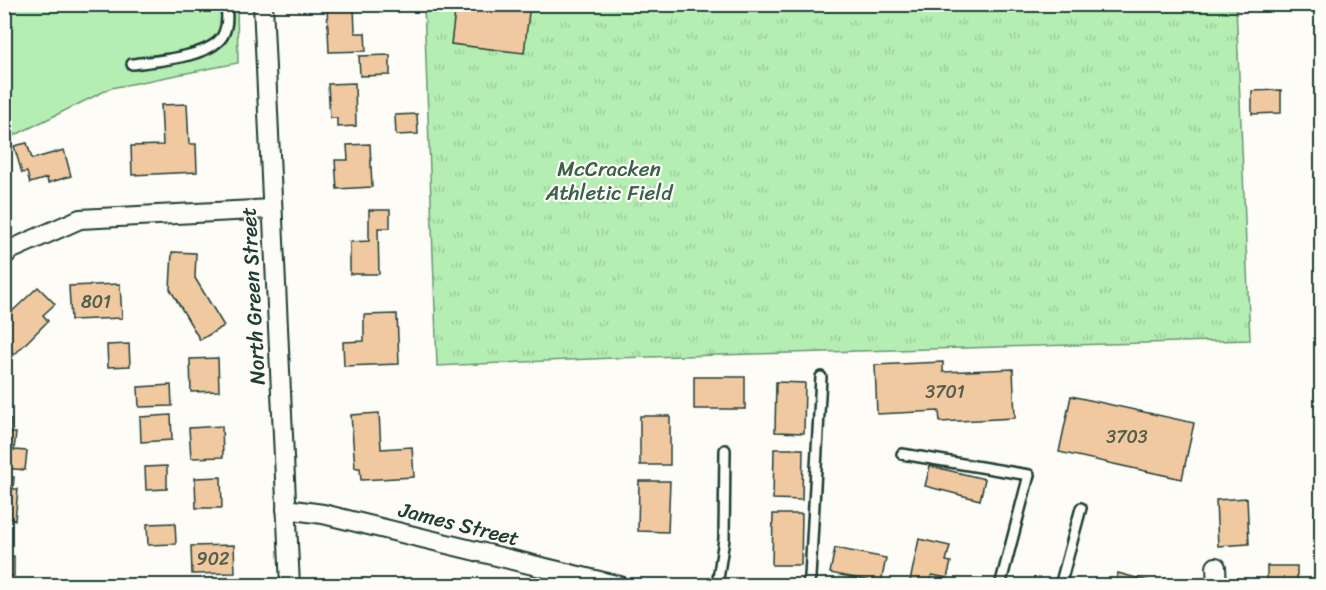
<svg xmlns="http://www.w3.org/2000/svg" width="1326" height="590" viewBox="0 0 1326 590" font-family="Sriracha,sans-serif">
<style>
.grass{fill:#b5eeb2;stroke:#6a9673;stroke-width:1.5}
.park{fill:url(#park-tufts);stroke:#6a9673;stroke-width:1.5}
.building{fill:#f1c9a0;stroke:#1f3d34;stroke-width:1.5}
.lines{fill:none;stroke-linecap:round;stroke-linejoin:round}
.service-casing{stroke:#1f3d34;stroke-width:14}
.minor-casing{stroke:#1f3d34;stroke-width:22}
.service{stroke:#fdfcf7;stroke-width:9}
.minor{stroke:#fdfcf7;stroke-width:18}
.labels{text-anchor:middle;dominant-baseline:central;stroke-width:4.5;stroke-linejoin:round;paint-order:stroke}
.number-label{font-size:18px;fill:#54604f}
.park-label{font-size:21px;fill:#3d604d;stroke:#fdfcf7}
.street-label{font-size:21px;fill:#1f3d34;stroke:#fdfcf7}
</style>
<defs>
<pattern id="park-tufts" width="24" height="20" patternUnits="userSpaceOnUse" patternTransform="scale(1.5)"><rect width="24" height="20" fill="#b5eeb2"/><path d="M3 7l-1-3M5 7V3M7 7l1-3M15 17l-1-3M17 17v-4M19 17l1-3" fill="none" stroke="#9bcd9a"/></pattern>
</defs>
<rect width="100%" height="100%" fill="#fdfcf7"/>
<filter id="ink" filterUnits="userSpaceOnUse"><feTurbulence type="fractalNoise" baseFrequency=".0167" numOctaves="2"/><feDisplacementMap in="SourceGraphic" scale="12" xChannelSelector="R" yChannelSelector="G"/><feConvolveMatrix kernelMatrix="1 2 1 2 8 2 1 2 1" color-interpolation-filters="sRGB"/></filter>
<g filter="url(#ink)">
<polygon class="grass" points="5,5 237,5 238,63 111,88 5,140"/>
<polygon class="park" points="424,5 1236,5 1250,340 613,358 437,366"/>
<g class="building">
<polygon points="456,4 530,4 524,53 451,44"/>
<polygon points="354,5 355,33 365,33 366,51 329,52 327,6"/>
<polygon points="390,55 390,75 360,76 359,56"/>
<polygon points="355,83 356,126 337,127 337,118 330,118 328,84"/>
<polygon points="1281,90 1281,113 1252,114 1252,91"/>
<polygon points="187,104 189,144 196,144 197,172 132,175 131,146 163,145 161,105"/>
<polygon points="417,114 418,134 396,135 395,115"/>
<polygon points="27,143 32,159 64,150 71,176 48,183 47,178 30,183 27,172 22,173 14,146"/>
<polygon points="370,144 372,187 337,189 335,160 348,160 347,145"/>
<rect x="1317" y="181" width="5" height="26"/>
<polygon points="369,210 390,210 390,228 378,228 379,274 350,274 350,242 369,241"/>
<polygon points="172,252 196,253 195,278 224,326 200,340 170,289"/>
<polygon points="120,284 122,318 71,320 69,286"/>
<polygon points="38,287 55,304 43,315 48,321 14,355 4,345 4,319"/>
<polygon points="397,314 399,364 344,366 343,342 364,341 364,315"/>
<polygon points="129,344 130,366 108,367 107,345"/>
<polygon points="218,358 219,391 191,392 190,359"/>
<polygon points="943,362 943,372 1013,369 1015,418 940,422 939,411 877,414 875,365"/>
<polygon points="4,369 10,369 6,413 4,413"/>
<rect x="694" y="377" width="51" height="32"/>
<polygon points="776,382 805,383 804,433 775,432"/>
<polygon points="171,385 172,406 139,407 138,387"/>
<polygon points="1071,396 1194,423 1182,479 1059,452"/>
<polygon points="379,413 381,449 412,447 414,477 361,480 360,468 355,468 351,415"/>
<polygon points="171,415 172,440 141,442 140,417"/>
<rect x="640" y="416" width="30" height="49"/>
<polygon points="4,419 11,420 10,433 16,433 14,450 27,451 25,470 4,468"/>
<polygon points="222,426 223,457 191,458 189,428"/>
<polygon points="774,449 803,449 802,500 773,499"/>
<polygon points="167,466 167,489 146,490 145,467"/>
<polygon points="930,466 985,479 980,500 925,486"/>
<polygon points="4,477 14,477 13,489 18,489 15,520 4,519"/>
<polygon points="221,477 222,508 196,508 195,478"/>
<polygon points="639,481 670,481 668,532 638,531"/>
<polygon points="1247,498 1249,544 1218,546 1216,500"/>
<polygon points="773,514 802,514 801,565 772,565"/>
<polygon points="1318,522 1322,522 1322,553 1320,553"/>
<polygon points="175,523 176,544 148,545 147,524"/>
<polygon points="919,539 950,546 946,561 951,562 947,578 932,575 930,586 909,586"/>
<polygon points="234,545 235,573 192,574 191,546"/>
<polygon points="835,548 886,558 881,583 830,573"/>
<polygon points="14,556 14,576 4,576 4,557"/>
<rect x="1267" y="566" width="30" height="20"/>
<polygon points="1118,573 1166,586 1115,586"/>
</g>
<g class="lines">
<g class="service-casing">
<g id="service">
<path d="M132 64C155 61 215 57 224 33 228 24 227 14 226 4"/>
<polyline points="902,454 1029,475 1000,586"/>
<polyline points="717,586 724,539 725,450"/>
<polyline points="807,586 810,577 821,377"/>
<polyline points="1060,586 1081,508"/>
</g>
</g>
<g class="minor-casing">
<g id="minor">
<polyline points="263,4 290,586"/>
<polyline points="4,256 10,250 80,219 272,209"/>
<polyline points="286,509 323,514 620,586"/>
<polyline points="1216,567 1217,586"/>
</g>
</g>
<use href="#service" class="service"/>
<use href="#minor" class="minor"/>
</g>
</g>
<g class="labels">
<g class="number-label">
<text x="96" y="302">801</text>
<text x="945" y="392">3701</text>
<text x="1127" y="437">3703</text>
<text x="213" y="559">902</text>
</g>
<g class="park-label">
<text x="609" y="169">McCracken<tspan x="609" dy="24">Athletic Field</tspan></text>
</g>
<g class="street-label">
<text transform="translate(253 296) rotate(-93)">North Green Street</text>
<text transform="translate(459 524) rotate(14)">James Street</text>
</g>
</g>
<rect width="1326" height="590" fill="none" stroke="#fdfcf7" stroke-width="24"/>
<rect x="12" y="12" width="1302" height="566" fill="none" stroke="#1f3d34" stroke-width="2" filter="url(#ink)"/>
</svg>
